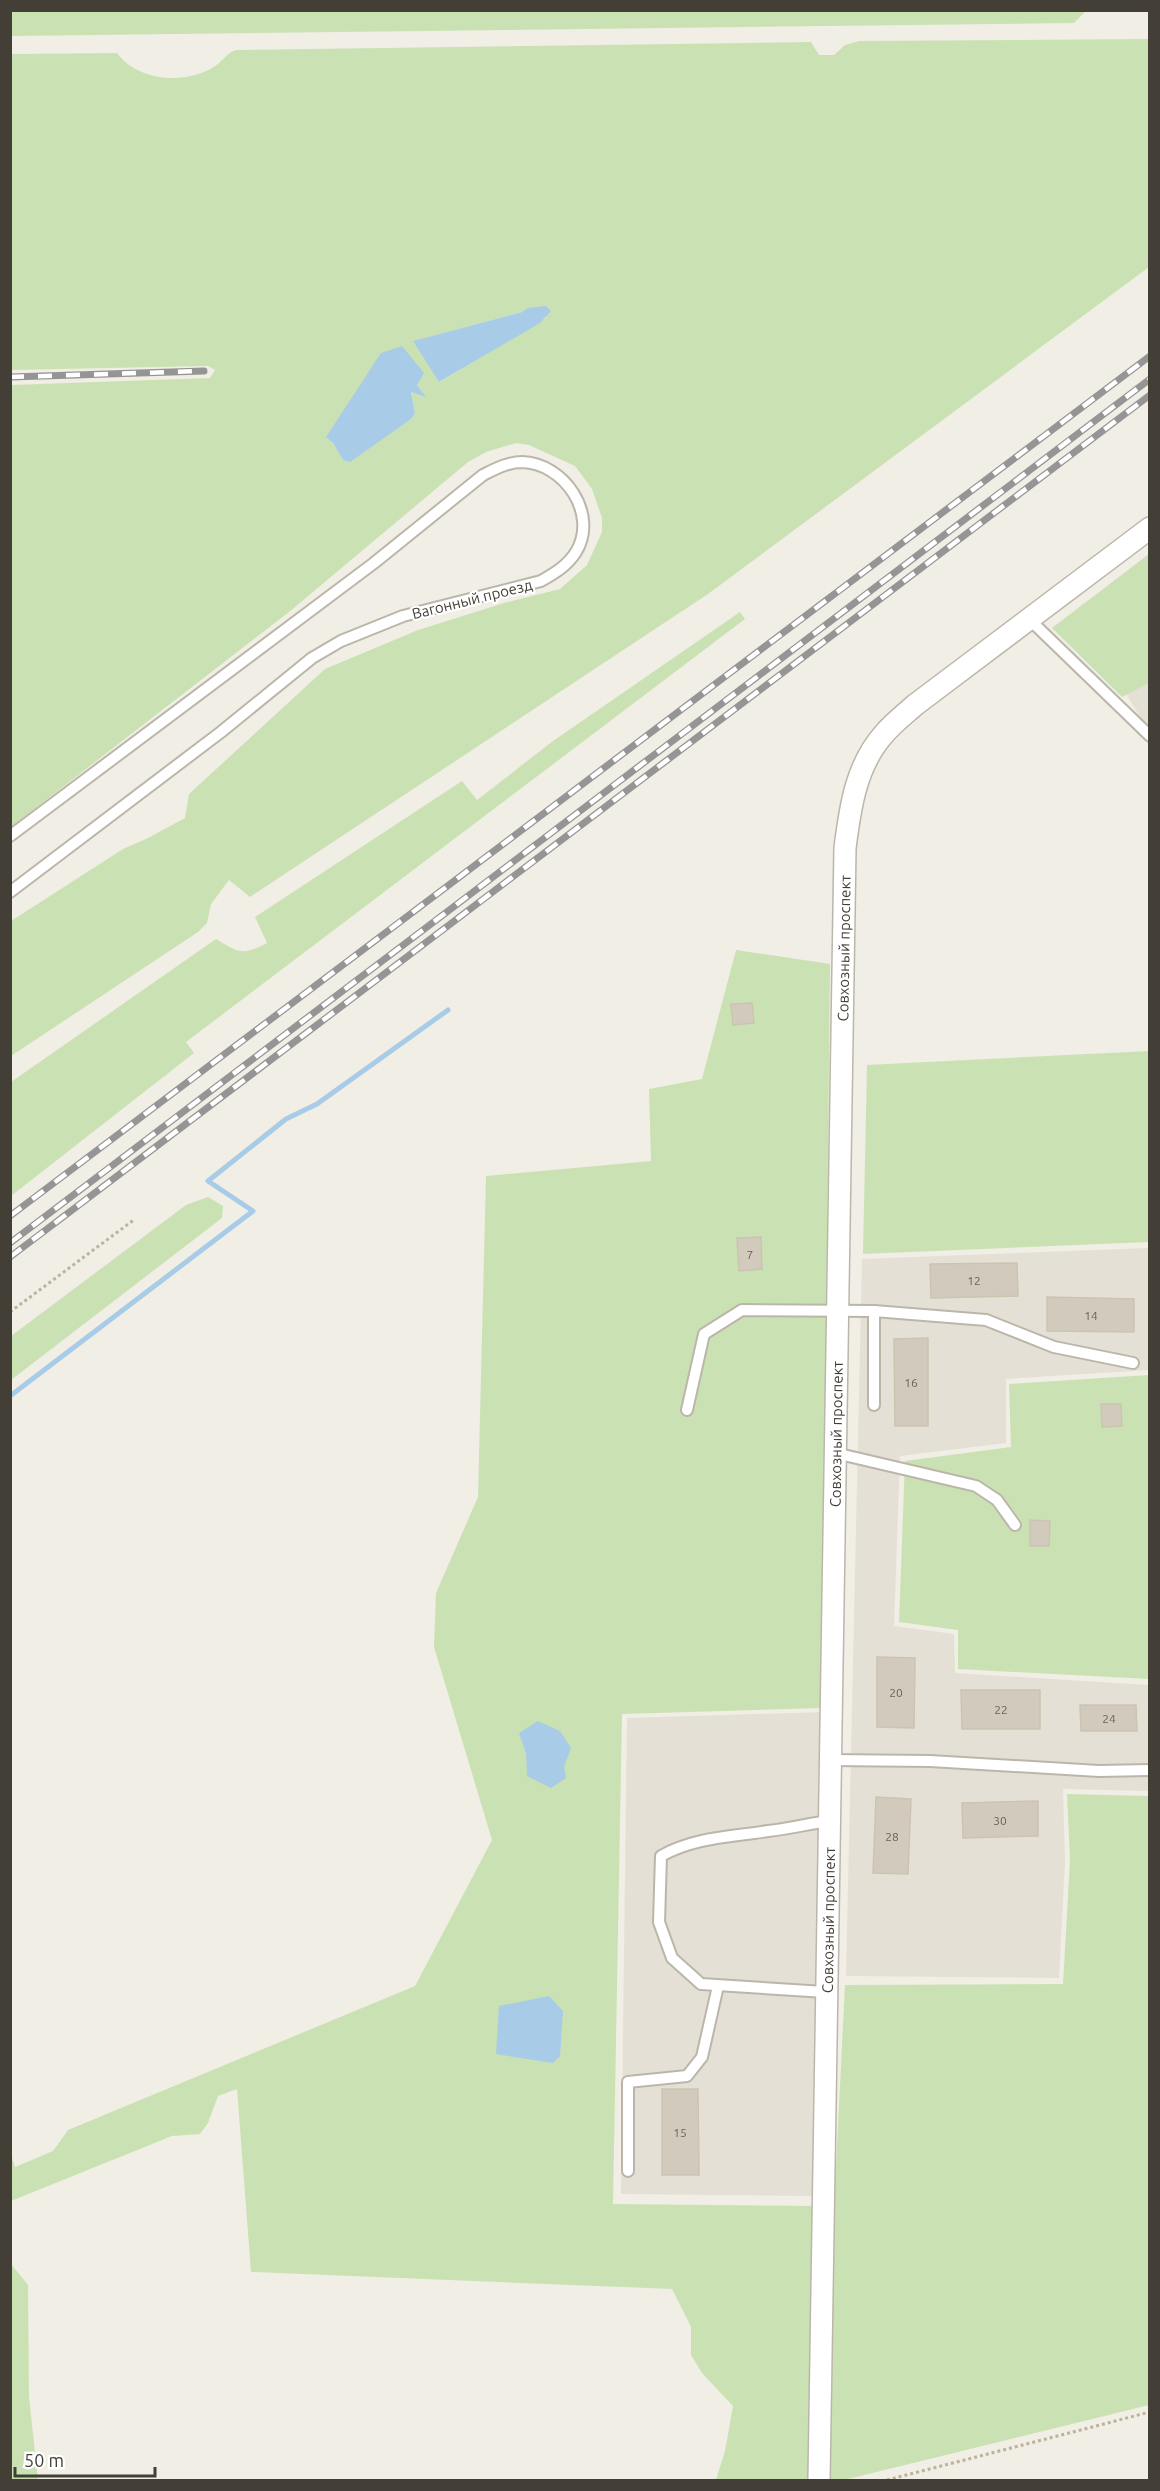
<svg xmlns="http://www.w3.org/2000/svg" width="1160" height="2491" viewBox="0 0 1160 2491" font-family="Ubuntu,sans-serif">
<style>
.residential{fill:#e5e0d5}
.green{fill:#cae2b3;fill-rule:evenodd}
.water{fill:#a8cbe8}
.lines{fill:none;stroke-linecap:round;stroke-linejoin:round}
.stream{stroke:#a8cbe8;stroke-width:5}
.building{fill:#d2cbbd;stroke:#ccc3b1;stroke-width:1.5}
.lane-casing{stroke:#bcb6aa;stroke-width:14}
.street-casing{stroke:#bcb6aa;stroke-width:24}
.path{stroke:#bcb29d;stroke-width:3;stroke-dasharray:3 3;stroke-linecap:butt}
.lane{stroke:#fff;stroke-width:10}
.street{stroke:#fff;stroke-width:21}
.rail-casing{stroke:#959595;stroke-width:7}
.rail{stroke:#fff;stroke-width:4.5;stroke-dasharray:14;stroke-linecap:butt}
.labels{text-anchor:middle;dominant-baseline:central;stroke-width:4.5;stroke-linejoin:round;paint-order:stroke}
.number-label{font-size:12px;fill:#676258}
.street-label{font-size:15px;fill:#433f36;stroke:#fff}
</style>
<rect width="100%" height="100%" fill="#f1eee6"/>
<g class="residential">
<polygon points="1149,658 1149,731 1115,676"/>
<polygon points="1149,1248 1149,1370 1006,1379 1006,1443 900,1456 894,1626 954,1634 955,1673 1149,1685 1149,1791 1063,1789 1065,1862 1059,1978 846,1976 862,1259"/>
<polygon points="824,1712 816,2196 621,2194 627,1718"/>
</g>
<g class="green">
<polygon points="10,11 11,10 1086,11 1074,23 11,36"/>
<path d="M1149 39V267L708 594 250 897 229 880 211 904 207 923 198 932 11 1056V921L123 849 148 838 185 818 189 794 325 669 418 630 504 603 560 589 587 565 602 532V518L592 489 575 466 529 445 516 443 486 452 468 462 289 612 11 827V385L210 378 215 370 208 366 11 370V54L117 53C138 82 189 86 218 64 225 58 227 53 236 50L811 42 819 55H834L845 45 859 41ZM522 312 547 317 440 382 414 341ZM417 385 425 396 411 392 415 413 411 419 343 460 333 443Z"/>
<polygon points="1149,554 1149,683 1122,697 1052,628"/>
<path d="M740 612 745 619 186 1042 194 1053 11 1196V1082L216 939C239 953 242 956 267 943L255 917 462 781 477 800 553 741Z"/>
<polygon points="736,950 830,964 822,1708 622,1714 613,2204 818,2206 812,2480 716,2480 725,2451 733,2406 702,2373 691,2355 691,2327 672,2289 251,2272 237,2089 218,2096 208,2123 200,2134 172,2136 11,2201 10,2151 15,2167 53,2151 68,2130 415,1986 492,1840 434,1647 436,1593 478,1497 486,1176 651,1161 649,1089 702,1079"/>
<polygon points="1149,1051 1149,1242 863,1254 867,1065"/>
<polygon points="208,1197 223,1206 222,1218 11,1380 11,1336 186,1205"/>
<polygon points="1149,1375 1149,1679 958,1669 958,1630 899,1622 905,1461 1011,1447 1009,1384"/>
<polygon points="1067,1794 1149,1796 1149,2405 844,2480 830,2480 834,2206 845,1985 1063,1984 1070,1860"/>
<polygon points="11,2264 28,2285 29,2397 38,2480 11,2480"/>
</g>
<g class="water">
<polygon points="546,306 551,311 540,323 439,382 413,341 522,312 528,308"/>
<polygon points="402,346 424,373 417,385 426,397 411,392 415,413 411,419 350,462 343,460 333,443 326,437 381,353"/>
<polygon points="538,1721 560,1731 571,1748 564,1767 566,1778 551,1788 527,1776 526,1753 519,1733"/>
<polygon points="549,1996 563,2011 560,2056 553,2063 496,2054 499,2006"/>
</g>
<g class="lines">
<polyline class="stream" points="10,1396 253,1211 208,1181 286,1119 317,1104 448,1010"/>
</g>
<g class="building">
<polygon points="752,1003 754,1023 733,1025 731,1004"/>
<polygon points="761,1237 762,1269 739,1271 737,1238"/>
<polygon points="1017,1263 1018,1296 931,1298 930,1264"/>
<polygon points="1047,1297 1134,1299 1134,1332 1047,1331"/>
<polygon points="928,1338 928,1426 895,1426 894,1339"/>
<polygon points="1101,1404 1121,1404 1122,1426 1102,1427"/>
<polygon points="1030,1520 1050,1521 1049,1546 1030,1546"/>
<polygon points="877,1657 915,1658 914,1728 877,1727"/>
<polygon points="961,1690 1040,1690 1040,1729 962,1729"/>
<polygon points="1080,1705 1136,1705 1137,1731 1081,1731"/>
<polygon points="876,1797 911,1799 908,1874 873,1873"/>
<polygon points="1038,1801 1038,1836 963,1838 962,1803"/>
<polygon points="662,2089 698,2089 699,2175 662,2175"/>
</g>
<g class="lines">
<g class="lane-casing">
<g id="lane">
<polyline points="1029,619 1150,736"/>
<path d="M10 836 374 563 483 475C495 469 508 462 522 462 564 463 599 514 576 552 567 566 555 573 541 581L403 616 341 641 312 658 221 732 10 892"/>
<polyline points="874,1405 874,1311"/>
<polyline points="687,1410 704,1334 742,1310 874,1311 986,1320 1054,1347 1133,1363"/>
<polyline points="835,1453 976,1486 997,1500 1015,1525"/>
<polyline points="829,1760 930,1761 1099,1771 1150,1770"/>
<path d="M825 1992 701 1984 672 1958 659 1922 661 1856C695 1837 731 1837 768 1831 788 1829 808 1824 828 1821"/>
<polyline points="628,2171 628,2082 687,2076 702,2057 718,1986"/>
</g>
</g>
<g class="street-casing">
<g id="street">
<path id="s1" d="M819 2480 845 848C850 808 856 765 884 734 893 723 905 714 915 705L1150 528"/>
</g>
</g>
<g class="path">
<polyline points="10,1312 135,1219"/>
<polyline points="887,2480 1150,2412"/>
</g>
<use href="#lane" class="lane"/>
<use href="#street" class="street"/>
<g class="rail-casing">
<g id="rail">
<polyline points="10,377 204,371"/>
<polyline points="10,1216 1150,356"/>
<polyline points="10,1243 1150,379"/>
<polyline points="10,1257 1150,395"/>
</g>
</g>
<use href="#rail" class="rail"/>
</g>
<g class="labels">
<g class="number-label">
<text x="750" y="1254">7</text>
<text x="974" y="1280">12</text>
<text x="1091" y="1315">14</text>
<text x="911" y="1382">16</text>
<text x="896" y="1692">20</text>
<text x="1001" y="1709">22</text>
<text x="1109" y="1718">24</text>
<text x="1000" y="1820">30</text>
<text x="892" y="1836">28</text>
<text x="680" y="2132">15</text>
</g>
<g class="street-label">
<text transform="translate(472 599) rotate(-14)">Вагонный проезд</text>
<text stroke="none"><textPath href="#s1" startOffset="1532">Совхозный проспект</textPath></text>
<text stroke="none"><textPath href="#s1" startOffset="1046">Совхозный проспект</textPath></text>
<text stroke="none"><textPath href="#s1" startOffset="560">Совхозный проспект</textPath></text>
</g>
</g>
<rect width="1160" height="2491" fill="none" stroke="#433f36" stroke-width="24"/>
<path d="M15 2467v9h140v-9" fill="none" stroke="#433f36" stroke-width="3"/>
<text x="24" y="2467" font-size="18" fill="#433f36" stroke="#ffffff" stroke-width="4.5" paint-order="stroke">50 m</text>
</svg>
